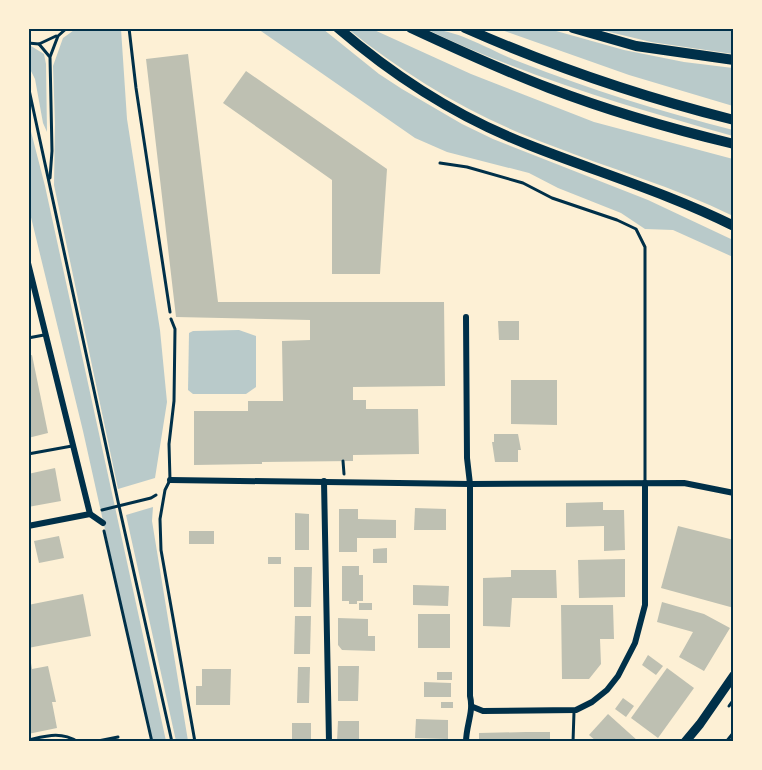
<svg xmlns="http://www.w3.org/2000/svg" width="762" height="770" viewBox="0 0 762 770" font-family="'Noto Serif',serif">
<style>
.green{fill:#b9caca}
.building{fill:#bec0b2}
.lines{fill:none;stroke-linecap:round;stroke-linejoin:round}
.path{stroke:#003049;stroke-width:3}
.service{stroke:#003049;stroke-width:3}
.minor{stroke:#003049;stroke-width:6}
.secondary{stroke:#003049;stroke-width:9}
.trunk{stroke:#003049;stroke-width:10}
.neatline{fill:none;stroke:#003049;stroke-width:2}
</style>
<rect width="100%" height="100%" fill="#fdf0d5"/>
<g class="green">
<polygon points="77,28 121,29 127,119 160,330 167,402 155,478 118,489 54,185 55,124 53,66 63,38"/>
<polygon points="258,29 323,29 379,74 402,89 462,124 493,139 648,200 733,240 733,257 673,230 645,229 621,213 558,188 529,173 447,152 415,138"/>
<path d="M348 29H372L471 74 594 122 733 159V216C674 187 611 169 550 145 476 118 409 78 348 29Z"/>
<path d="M426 29C456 28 491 51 520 62 589 89 662 112 733 130V136C629 107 524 76 426 29Z"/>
<polygon points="499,29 549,29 624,50 684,62 733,68 733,106 629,75"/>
<polygon points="597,29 733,29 733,54 651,42"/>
<polygon points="28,46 31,46 44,54 46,64 47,132 43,123 35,79 29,67"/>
<polygon points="28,120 45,186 166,741 152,741 83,431 29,209"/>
<polygon points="239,330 256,336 256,387 246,394 193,394 188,390 189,333 193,331"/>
<polygon points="153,507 152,521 188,741 176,741 126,515"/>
</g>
<g class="building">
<polygon points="188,54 218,302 444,302 445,386 353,387 353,400 366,400 366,409 418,409 419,454 353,455 353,461 262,462 262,464 194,465 194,411 248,411 248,401 283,401 282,341 310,340 310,320 176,317 146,59"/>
<polygon points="246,71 387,169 380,274 332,274 332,180 223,103"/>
<polygon points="498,321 519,321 519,340 499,340"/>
<polygon points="32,355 48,433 28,438 28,356"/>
<polygon points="511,380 557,380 557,425 511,424"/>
<polygon points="494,434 518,434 521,450 518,450 518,462 495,462 492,442 494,442"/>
<polygon points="55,468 61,501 28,507 28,474"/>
<polygon points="603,502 603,510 624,510 625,550 604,551 604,526 566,527 566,503"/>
<polygon points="415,508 446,509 446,530 414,530"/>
<polygon points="339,509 358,509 358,519 396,520 396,538 357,538 357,552 339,552"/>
<polygon points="295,513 309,514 309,550 295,550"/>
<polygon points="678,526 734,540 734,608 661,588"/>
<rect x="189" y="531" width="25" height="13"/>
<polygon points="59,536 64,558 39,563 34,541"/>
<polygon points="387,548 387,563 373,563 373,549"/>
<rect x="268" y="557" width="13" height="7"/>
<polygon points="625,559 625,597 579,598 578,560"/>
<polygon points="342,566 359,566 359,575 363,575 363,601 357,601 357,604 349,604 349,601 342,601"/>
<polygon points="294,567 312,567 311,607 294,607"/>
<polygon points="511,570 556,570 557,598 512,598 510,627 483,626 483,578 511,577"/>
<polygon points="413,585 449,586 448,606 413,605"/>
<polygon points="83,594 91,636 28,648 28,605"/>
<polygon points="662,602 704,614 730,628 704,671 679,657 693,632 657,622"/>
<rect x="359" y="603" width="13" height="7"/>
<polygon points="561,605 613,605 614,639 600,639 601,664 589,679 562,679"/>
<rect x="418" y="614" width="32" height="34"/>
<polygon points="295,616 311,616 310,654 294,654"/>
<polygon points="338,618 368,619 368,636 375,636 375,651 342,650 338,645"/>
<polygon points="648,655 663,666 656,675 642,665"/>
<polygon points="30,657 32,669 48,666 56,702 52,702 57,728 28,734"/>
<polygon points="338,666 359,666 358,701 338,701"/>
<polygon points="298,667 310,667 309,703 297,703"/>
<polygon points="667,668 694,688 658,738 631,718"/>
<polygon points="202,669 231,669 230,705 196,705 196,686 202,686"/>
<rect x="437" y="672" width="15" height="8"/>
<polygon points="424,682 451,683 451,697 424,697"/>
<polygon points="623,698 634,706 626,717 615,709"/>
<rect x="441" y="702" width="12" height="6"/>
<polygon points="608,714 638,741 596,741 589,735"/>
<polygon points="416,719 448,720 448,739 415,738"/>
<polygon points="338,721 359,721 359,741 337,741"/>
<rect x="292" y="723" width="19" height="18"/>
<polygon points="526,732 550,732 550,741 479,741 479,733"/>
</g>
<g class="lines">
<g class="path">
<polyline points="129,28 136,88 170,312"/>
<polyline points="28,43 39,44 56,36"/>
<polyline points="39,44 49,56"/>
<polyline points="28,85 119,506 172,742"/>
<polyline points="50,178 52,151 50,57 58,36 67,28"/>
<polyline points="343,461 344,474"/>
<polyline points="102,510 151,498 156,495"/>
<polyline points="104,531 152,742"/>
<polyline points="729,706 734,699"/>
<polyline points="726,742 734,732"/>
</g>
<g class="service">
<polyline points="440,163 467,167 523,183 552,198 617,220 636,229 645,247 645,481"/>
<polyline points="171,319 175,329 174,401 169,444 170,480 165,490 160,519 161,550 195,742"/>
<polyline points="28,338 44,335"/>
<polyline points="28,454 72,446"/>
<path d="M28 740C46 736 61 731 78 742"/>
<polyline points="93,742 118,737"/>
<polyline points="573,742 574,712"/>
</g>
<g class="minor">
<polyline points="28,263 90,514 28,526"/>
<polyline points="170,480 470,484 684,483 734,493"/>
<polyline points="324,481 329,742"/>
<polyline points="90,514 103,523"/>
<polyline points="473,707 483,711 576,710 592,702 607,690 618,676 635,643 645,605 645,483"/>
<path d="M466 742C466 725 474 712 470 696V484L467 458 466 317"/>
</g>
<polyline class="secondary" points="685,742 700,724 734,675"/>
<g class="trunk">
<path d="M338 28C395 77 459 118 529 145 597 172 668 193 734 226"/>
<path d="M411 28C456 49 502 70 549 88 609 111 672 129 734 144"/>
<path d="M465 28C551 66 642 97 734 120"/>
<polyline points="573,28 636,46 734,60"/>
</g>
</g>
<rect width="762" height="770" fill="none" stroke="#fdf0d5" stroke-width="60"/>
<rect x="30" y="30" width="702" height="710" class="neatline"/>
</svg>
